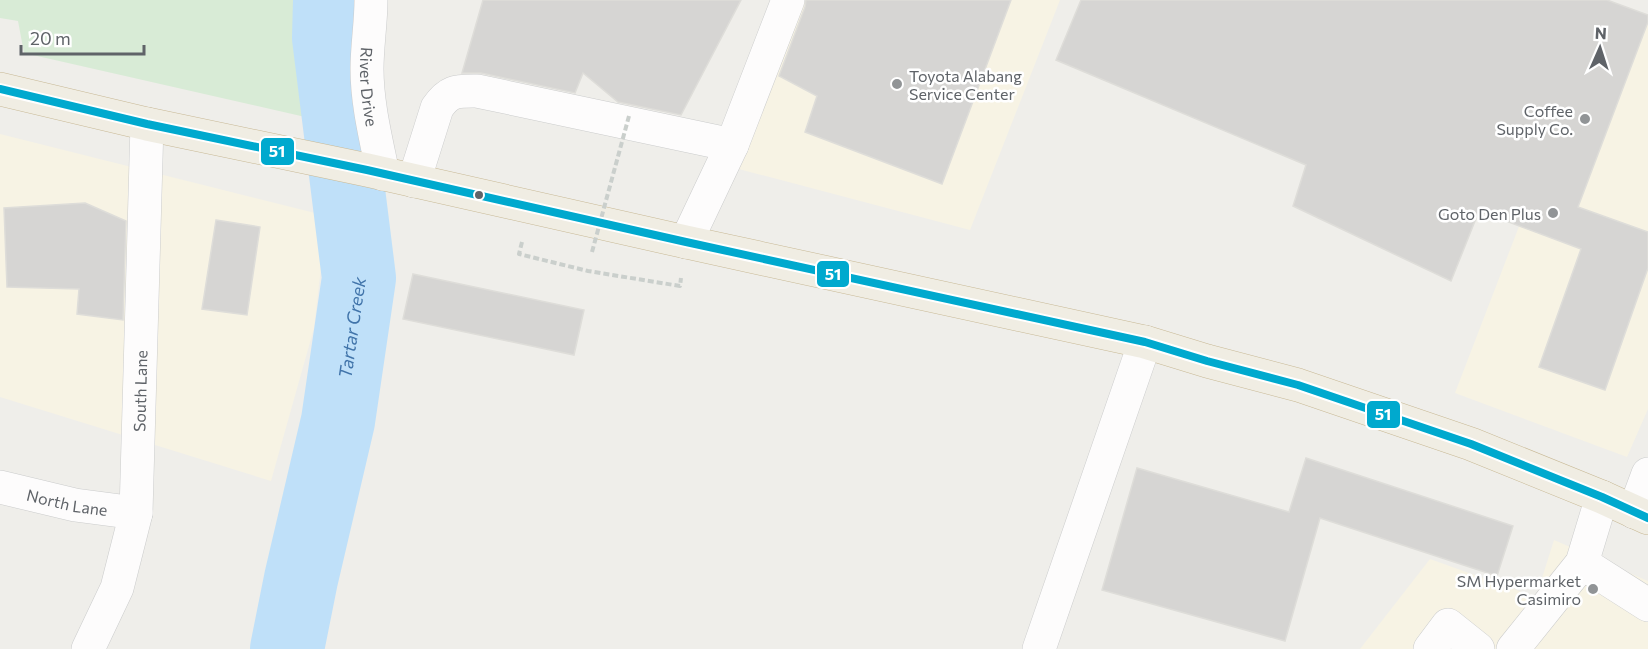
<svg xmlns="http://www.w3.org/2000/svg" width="1648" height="649" viewBox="0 0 1648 649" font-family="Commissioner,sans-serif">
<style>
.commercial{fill:#f7f3e4}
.green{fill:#d8ebd6}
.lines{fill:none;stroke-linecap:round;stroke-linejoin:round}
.river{stroke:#bfe0f9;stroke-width:74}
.building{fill:#d6d5d3;stroke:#deddd9;stroke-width:1.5}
.minor-casing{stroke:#cbcccc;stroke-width:34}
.highway-casing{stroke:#c8b996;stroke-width:34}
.path{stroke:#cacfcc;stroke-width:4;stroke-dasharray:6 3;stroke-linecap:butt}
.minor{stroke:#fdfcfc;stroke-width:33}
.highway{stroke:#f0ede3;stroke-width:33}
.path-bridge{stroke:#cacfcc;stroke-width:4;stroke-dasharray:6 3;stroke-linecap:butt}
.bus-1-casing{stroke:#fff;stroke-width:12}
.bus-1{stroke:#00a9ce;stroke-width:8}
.poi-dot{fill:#919496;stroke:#fff;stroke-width:2}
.bus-dot{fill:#5f6368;stroke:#fff;stroke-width:2}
.labels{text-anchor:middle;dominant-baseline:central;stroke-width:5;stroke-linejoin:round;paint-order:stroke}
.poi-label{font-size:16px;fill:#5f6368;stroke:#fff;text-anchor:end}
.street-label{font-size:16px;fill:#5f6368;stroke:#fff}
.water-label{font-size:18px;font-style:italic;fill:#4174aa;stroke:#fff}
.line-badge{stroke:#fff;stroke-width:2}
.badge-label{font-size:16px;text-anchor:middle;font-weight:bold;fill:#fff}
</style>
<rect width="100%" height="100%" fill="#efeeea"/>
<g class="commercial">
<polygon points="800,0 1060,0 970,230 735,168"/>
<polygon points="1606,0 1648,15 1648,409 1627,457 1455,393"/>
<polygon points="0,134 327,216 314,328 271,481 0,397"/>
<polygon points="1554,540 1648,581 1648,649 1360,649 1430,559 1536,597"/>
</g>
<polygon class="green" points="0,0 316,0 314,119 24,53 18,21 0,18"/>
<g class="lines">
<path class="river" id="s1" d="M287 649 301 579 338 421 359 278 329 38 330 0"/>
</g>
<g class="building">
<polygon points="483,0 741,0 681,115 618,102 583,73 575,93 481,73 462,73"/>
<polygon points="806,0 1011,0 942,184 805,132 817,96 779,76 805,7"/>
<polygon points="1081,0 1607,0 1648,15 1648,22 1578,207 1648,232 1648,268 1605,390 1539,367 1581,249 1479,211 1451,281 1293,206 1306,165 1056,60"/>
<polygon points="85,203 126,221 123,320 77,314 79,289 7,287 4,208"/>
<polygon points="216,220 260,227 247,315 202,309"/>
<polygon points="413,274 584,310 574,355 403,319"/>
<polygon points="1306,458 1513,526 1497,576 1320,518 1285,641 1102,590 1137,468 1289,512"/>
</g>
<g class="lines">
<g class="minor-casing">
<g id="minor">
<path id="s2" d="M371 0C371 23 367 46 367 69 367 104 376 139 383 174"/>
<path d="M414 181 437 108C449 90 457 91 477 91L732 145"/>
<polyline points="686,242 732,145 788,0"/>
<path id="s3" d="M0 487 75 505 136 513"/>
<polyline points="1634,512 1648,474"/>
<polyline points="1582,563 1648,605"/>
<path id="s4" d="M88 649 117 588 136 513 147 124"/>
<polyline points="1039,649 1145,342"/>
<polyline points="1430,649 1448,625 1478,649"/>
<polyline points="1513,649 1582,563 1602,497"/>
</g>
</g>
<g class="highway-casing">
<polyline id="highway" points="0,89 147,124 367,170 686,242 1145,342 1207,361 1298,385 1471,444 1602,497 1648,518"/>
</g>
<polyline class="path" points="522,242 519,254 588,271 680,286 681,278"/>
<use href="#minor" class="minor"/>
<use href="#highway" class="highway"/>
<polyline class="path-bridge" points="592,252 629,116"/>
<g class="bus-1-casing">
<polyline id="bus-1" points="0,89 147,124 367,170 686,242 1145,342 1207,361 1298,385 1471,444 1602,497 1648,518"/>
</g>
<use href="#bus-1" class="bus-1"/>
</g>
<g class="poi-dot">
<circle cx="897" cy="84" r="6"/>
<circle cx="1585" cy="119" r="6"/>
<circle cx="1553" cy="213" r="6"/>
<circle cx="1593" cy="589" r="6"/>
</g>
<circle class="bus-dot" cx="479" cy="195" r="5"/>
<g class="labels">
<g class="poi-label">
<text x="909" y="75" text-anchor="start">Toyota Alabang<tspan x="909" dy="18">Service Center</tspan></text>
<text x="1573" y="110">Coffee<tspan x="1573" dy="18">Supply Co.</tspan></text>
<text x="1541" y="213">Goto Den Plus</text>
<text x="1581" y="580">SM Hypermarket<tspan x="1581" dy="18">Casimiro</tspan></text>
</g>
<g class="street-label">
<text stroke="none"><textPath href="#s2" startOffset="87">River Drive</textPath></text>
<text stroke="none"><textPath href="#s4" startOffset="267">South Lane</textPath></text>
<text stroke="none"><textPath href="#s3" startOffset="69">North Lane</textPath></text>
</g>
<g class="water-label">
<text stroke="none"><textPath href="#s1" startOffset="328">Tartar Creek</textPath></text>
</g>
</g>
<g class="line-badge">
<rect x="260" y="137" width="35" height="29" rx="6" fill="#00a9ce"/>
<rect x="816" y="260" width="34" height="28" rx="6" fill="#00a9ce"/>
<rect x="1366" y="400" width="35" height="29" rx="6" fill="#00a9ce"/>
</g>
<g class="badge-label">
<text x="277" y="157">51</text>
<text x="833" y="280">51</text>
<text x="1383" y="420">51</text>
</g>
<g transform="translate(1600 48) rotate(3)" stroke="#ffffff" stroke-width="4.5" paint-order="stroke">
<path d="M0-4.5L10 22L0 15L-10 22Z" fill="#5f6368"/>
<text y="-9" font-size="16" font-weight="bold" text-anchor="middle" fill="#5f6368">N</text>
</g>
<path d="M21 45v9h123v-9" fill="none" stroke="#5f6368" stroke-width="3"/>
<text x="30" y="45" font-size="18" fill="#5f6368" stroke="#ffffff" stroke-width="4.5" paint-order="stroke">20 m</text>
</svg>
